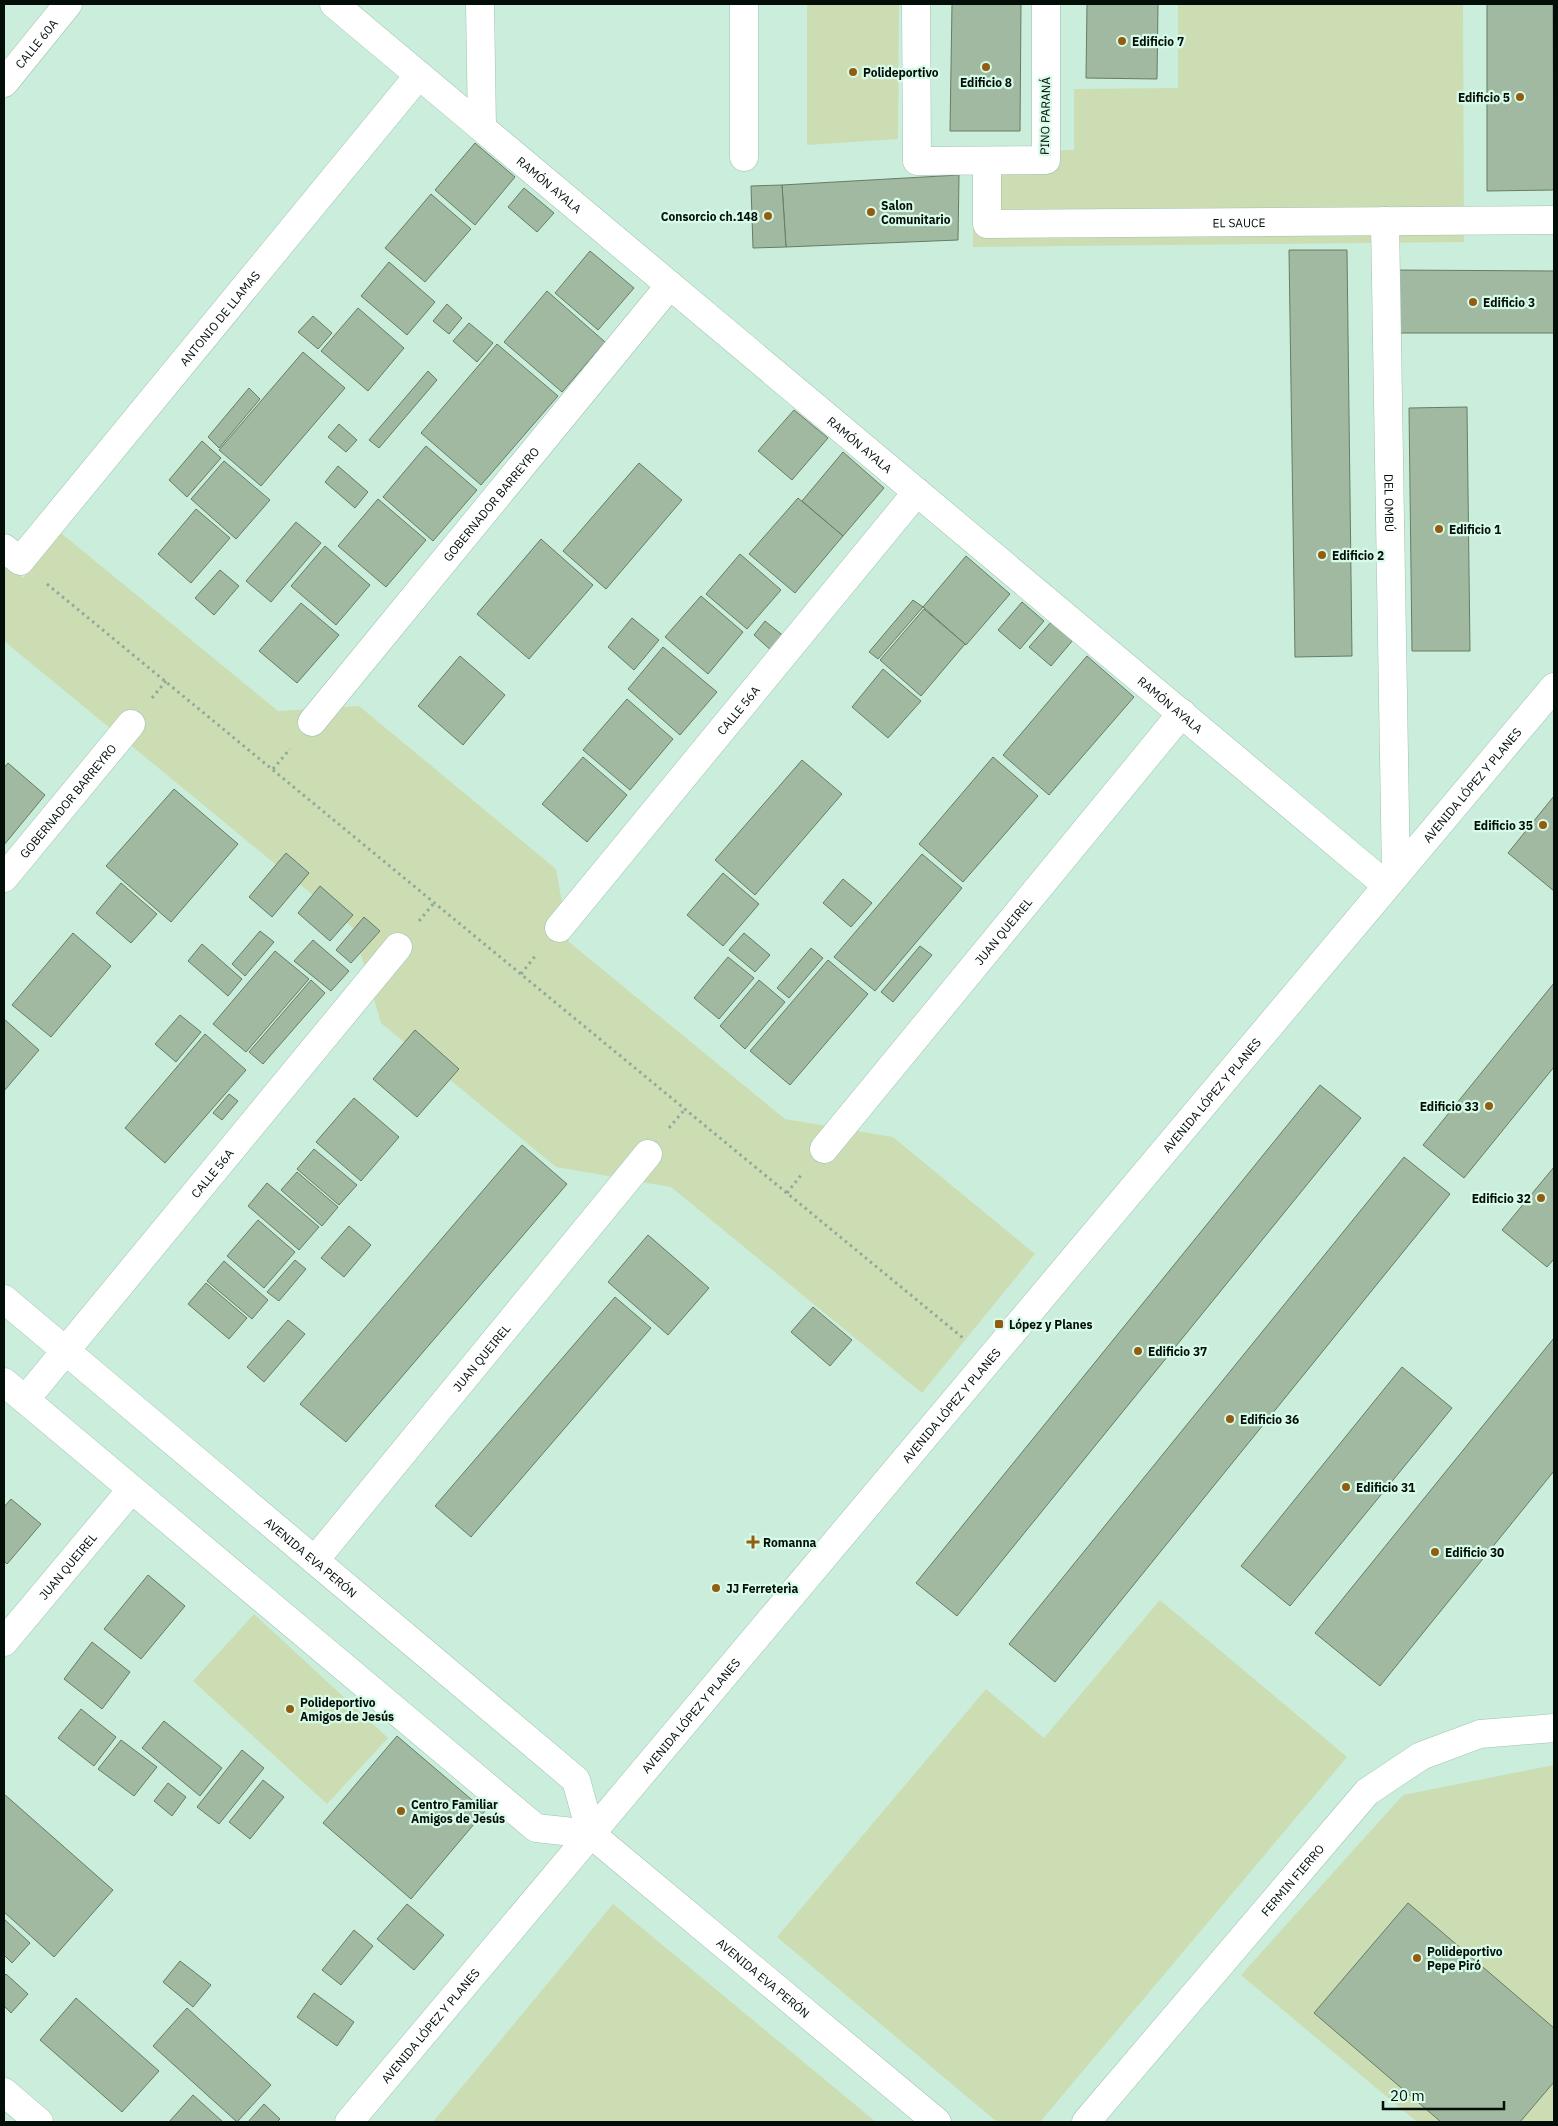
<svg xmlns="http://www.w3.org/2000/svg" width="1558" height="2126" viewBox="0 0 1558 2126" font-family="'IBM Plex Sans',sans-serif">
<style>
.green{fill:#ccddb3}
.building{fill:#a1b9a0;stroke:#667d65}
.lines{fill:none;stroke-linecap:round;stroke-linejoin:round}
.pedestrian-casing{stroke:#9fc2b0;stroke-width:29}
.minor-casing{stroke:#9fc2b0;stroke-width:29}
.secondary-casing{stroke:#9fc2b0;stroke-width:29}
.primary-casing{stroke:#9fc2b0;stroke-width:29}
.path{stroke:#8eaa9b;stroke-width:3;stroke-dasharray:2.5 4;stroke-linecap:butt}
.pedestrian{stroke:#fff;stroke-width:28}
.minor{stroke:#fff;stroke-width:28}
.secondary{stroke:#fff;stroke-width:28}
.primary{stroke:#fff;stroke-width:28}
.poi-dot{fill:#925d10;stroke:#d7fbe8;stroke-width:2}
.labels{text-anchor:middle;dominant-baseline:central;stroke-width:4.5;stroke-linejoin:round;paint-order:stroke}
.poi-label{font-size:12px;font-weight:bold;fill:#030e08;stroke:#d7fbe8;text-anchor:start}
.street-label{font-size:12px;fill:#030e08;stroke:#d7fbe8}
</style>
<rect width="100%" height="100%" fill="#caeedb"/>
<g class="green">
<polygon points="807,4 899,4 898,139 807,145"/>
<polygon points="1178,4 1463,4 1464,242 973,247 973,151 1074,150 1074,89 1178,88"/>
<polygon points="61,533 278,711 359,706 556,869 569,942 785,1119 893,1137 1035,1254 922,1393 671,1187 556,1167 381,1023 353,928 4,641 4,562 23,578"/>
<polygon points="1160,1600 1347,1757 1040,2122 997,2122 777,1937 986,1689 1044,1738"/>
<polygon points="254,1614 388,1738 327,1804 193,1681"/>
<polygon points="1554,1765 1554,2122 1417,2122 1241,1975 1403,1795"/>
<polygon points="613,1904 876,2122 433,2122"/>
</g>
<g class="building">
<polygon points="952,4 1021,4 1020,131 950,131"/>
<polygon points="1087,4 1158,4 1157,79 1086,78"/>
<polygon points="1487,4 1553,4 1554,190 1487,191"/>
<polygon points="475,143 515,177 475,225 435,190"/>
<polygon points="959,175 958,240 786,247 782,185"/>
<polygon points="782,185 786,247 753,248 751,186"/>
<polygon points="524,188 554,213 537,232 508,207"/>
<polygon points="431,194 471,229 425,282 385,248"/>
<polygon points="1289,250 1347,250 1352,656 1295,657"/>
<polygon points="590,251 634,288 598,330 555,293"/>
<polygon points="389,262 435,302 407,335 361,296"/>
<polygon points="1393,270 1554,271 1554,333 1392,333"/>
<polygon points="547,291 605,342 562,392 504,342"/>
<polygon points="447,304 462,318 449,334 433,321"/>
<polygon points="358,308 404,348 368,391 321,351"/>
<polygon points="313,316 332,333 318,349 298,332"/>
<polygon points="469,323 493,343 477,362 453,341"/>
<polygon points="497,344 558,396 481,485 421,433"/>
<polygon points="303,352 345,388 261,486 219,450"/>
<polygon points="428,371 437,380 379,448 369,440"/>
<polygon points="249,388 260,399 219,448 208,437"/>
<polygon points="1467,407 1470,651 1412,651 1409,408"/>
<polygon points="794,410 828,438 792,480 758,451"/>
<polygon points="339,424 357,440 346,452 328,437"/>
<polygon points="202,441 221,458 187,497 169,480"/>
<polygon points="426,446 477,490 433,541 383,497"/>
<polygon points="843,452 884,488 843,536 802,501"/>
<polygon points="224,461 270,500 236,539 191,499"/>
<polygon points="639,463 682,500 606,589 563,551"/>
<polygon points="338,466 368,492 355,508 325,482"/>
<polygon points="798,498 843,536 795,593 749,554"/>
<polygon points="378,499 426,540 386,587 338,546"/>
<polygon points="196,509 230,538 191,583 158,554"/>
<polygon points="296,522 321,543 271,602 246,581"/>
<polygon points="541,539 593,585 529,659 477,614"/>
<polygon points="325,546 370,585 336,625 291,586"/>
<polygon points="740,554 781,590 747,629 706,594"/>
<polygon points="966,556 1010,594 966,645 923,607"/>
<polygon points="220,570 239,586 214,615 195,598"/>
<polygon points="701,596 743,632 708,674 665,637"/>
<polygon points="913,600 923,607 878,659 869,652"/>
<polygon points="1022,602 1044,621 1020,649 998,630"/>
<polygon points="301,603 339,635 297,683 259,651"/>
<polygon points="924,609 965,644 921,696 880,660"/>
<polygon points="632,618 659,640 634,670 608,647"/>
<polygon points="765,621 786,638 773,652 754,635"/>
<polygon points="1052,621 1073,640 1051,666 1029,647"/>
<polygon points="663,647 717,692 680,735 628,689"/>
<polygon points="460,656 505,695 463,745 418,706"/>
<polygon points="1087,656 1134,697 1049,795 1003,755"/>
<polygon points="883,669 921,701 888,738 852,707"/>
<polygon points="627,699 673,739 630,790 583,750"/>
<polygon points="583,757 627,795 587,842 542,804"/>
<polygon points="993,757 1038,796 963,882 919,844"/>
<polygon points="802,760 842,794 755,895 715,860"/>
<polygon points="8,763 45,795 4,845 4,768"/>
<polygon points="174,789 238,844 171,922 106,866"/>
<polygon points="1554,796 1554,891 1508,853"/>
<polygon points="286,853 309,873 272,917 249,897"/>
<polygon points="922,854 962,888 875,991 834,957"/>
<polygon points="723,873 759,904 723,946 687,915"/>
<polygon points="843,879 872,903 851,927 823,903"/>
<polygon points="121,883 157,914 131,943 96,913"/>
<polygon points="320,886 353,915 330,941 298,913"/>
<polygon points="364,917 380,931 351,963 336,950"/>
<polygon points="260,931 274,942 245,976 232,964"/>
<polygon points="73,933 111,966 51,1037 12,1005"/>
<polygon points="744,933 770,955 755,972 729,950"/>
<polygon points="313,940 349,971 331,991 294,961"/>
<polygon points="202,944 242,979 228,996 188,961"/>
<polygon points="920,946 932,955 893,1002 881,992"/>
<polygon points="811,948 823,958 789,998 777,988"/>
<polygon points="275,951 309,979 246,1052 213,1024"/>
<polygon points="728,957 754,978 719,1019 694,998"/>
<polygon points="828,960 868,994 790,1085 750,1051"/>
<polygon points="311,980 325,993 263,1064 249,1052"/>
<polygon points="759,980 785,1002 745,1049 720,1026"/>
<polygon points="1554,983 1554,1067 1464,1178 1423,1145"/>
<polygon points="180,1015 201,1032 176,1062 155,1044"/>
<polygon points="4,1019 39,1050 4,1091"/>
<polygon points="415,1030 459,1069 417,1117 373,1079"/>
<polygon points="205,1034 246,1070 165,1163 125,1128"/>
<polygon points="1320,1085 1361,1118 957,1616 916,1583"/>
<polygon points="229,1094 238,1101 222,1120 213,1113"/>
<polygon points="354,1098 399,1137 361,1181 316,1142"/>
<polygon points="522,1145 567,1184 346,1442 300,1404"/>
<polygon points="314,1149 357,1185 339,1205 297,1169"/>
<polygon points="1404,1157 1450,1194 1055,1682 1009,1644"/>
<polygon points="1554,1167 1554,1259 1547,1267 1502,1230"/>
<polygon points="297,1172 338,1207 322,1226 281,1190"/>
<polygon points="267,1183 319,1227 299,1250 248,1206"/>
<polygon points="258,1220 295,1252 264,1288 227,1256"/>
<polygon points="349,1226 371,1245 344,1277 321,1258"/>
<polygon points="648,1235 709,1288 668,1335 608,1282"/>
<polygon points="295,1260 306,1269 279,1301 267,1292"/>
<polygon points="224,1261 268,1300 252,1319 207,1281"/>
<polygon points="206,1283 247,1318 229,1339 188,1304"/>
<polygon points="615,1297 651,1328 471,1537 435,1506"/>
<polygon points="813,1307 852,1340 830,1366 791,1332"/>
<polygon points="288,1320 305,1334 264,1382 247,1367"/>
<polygon points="1554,1338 1554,1471 1380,1686 1315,1633"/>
<polygon points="1402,1367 1452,1408 1290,1606 1241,1566"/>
<polygon points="11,1499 41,1524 7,1564 4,1561 4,1507"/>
<polygon points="148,1575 185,1606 141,1659 104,1629"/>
<polygon points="92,1642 130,1672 102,1709 64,1679"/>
<polygon points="81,1709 116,1737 94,1766 58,1738"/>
<polygon points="164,1721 222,1768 200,1796 142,1748"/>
<polygon points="397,1736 485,1811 411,1899 323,1823"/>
<polygon points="121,1740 157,1767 134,1796 98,1769"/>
<polygon points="242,1750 264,1768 219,1824 197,1807"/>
<polygon points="263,1780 284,1797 250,1839 229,1822"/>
<polygon points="168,1783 186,1797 172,1816 154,1801"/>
<polygon points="4,1794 113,1890 54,1957 4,1912"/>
<polygon points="1408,1903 1554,2028 1554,2082 1520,2122 1441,2122 1314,2013"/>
<polygon points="407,1904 444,1935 414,1970 377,1939"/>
<polygon points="4,1919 30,1943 12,1963 4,1955"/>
<polygon points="354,1930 373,1946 341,1985 322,1970"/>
<polygon points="180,1961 211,1985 193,2007 163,1982"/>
<polygon points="6,1974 28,1994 11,2013 4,2006 4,1977"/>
<polygon points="314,1993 354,2022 337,2046 297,2017"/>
<polygon points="76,1998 159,2071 122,2112 40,2040"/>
<polygon points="187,2008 271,2085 237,2122 153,2046"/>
<polygon points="193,2095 223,2122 169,2122"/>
<polygon points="264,2104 280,2119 277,2122 248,2122"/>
</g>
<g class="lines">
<g class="pedestrian-casing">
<g id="pedestrian">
<polyline points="480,4 482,128"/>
<polyline points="744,4 744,157"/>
<polyline points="916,4 917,161 1046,160 1046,4"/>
<path id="s1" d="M987 161V224L1554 220"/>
<path id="s2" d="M1385 221 1396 875"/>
</g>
</g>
<g class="minor-casing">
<g id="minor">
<path id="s3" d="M334 4 1386 885"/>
<path id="s4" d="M4 83 68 4"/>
<path id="s5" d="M4 548 20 561 419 75"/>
<path id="s6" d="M312 722 670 285"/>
<path id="s7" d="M4 878 131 724"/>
<path id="s8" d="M559 928 917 492"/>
<path id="s9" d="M824 1149 1182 713"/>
<path id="s10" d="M25 1400 398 947"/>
<path id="s11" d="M315 1560 648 1154"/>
<path id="s12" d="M4 1642 131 1490"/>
<polyline points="4,2092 39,2122"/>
<path id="s13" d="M1086 2122 1367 1792 1421 1756 1480 1734 1554 1728"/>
</g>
</g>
<g class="secondary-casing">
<g id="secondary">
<path id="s14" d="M4 1299 576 1780 591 1834"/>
<path id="s15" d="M4 1382 536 1828 591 1834 937 2122"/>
</g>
</g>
<g class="primary-casing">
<g id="primary">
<path id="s16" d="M349 2122 1554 687"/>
</g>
</g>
<g class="path">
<polyline points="47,584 963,1338"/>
<polyline points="152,698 166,681"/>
<polyline points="273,769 290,749"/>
<polyline points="419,921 434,903"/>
<polyline points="521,974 536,955"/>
<polyline points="669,1128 685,1109"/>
<polyline points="787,1193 802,1174"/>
</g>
<use href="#pedestrian" class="pedestrian"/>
<use href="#minor" class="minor"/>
<use href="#secondary" class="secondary"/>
<use href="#primary" class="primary"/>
</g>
<g class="poi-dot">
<circle cx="1122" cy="41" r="5"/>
<circle cx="986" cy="67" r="5"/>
<circle cx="853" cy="72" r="5"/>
<circle cx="1520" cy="97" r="5"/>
<circle cx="871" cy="212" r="5"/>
<circle cx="768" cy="216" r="5"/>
<circle cx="1473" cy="302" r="5"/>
<circle cx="1439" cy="529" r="5"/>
<circle cx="1322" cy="555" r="5"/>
<circle cx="1543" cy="825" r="5"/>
<circle cx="1489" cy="1106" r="5"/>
<circle cx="1541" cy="1198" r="5"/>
<rect x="994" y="1319" width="10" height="10" rx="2.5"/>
<circle cx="1138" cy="1351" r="5"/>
<circle cx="1230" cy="1419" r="5"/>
<circle cx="1346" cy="1487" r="5"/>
<path d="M750.5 1534.5h5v5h5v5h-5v5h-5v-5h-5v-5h5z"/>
<circle cx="1435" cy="1552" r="5"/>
<circle cx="716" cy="1588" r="5"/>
<circle cx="290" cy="1709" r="5"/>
<circle cx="401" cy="1811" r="5"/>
<circle cx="1417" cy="1958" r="5"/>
</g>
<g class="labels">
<g class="poi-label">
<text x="1132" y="41">Edificio 7</text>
<text x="863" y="72">Polideportivo</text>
<text x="986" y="82" text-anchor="middle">Edificio 8</text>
<text x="1510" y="97" text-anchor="end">Edificio 5</text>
<text x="881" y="205">Salon<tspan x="881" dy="14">Comunitario</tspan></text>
<text x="758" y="216" text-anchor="end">Consorcio ch.148</text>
<text x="1483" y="302">Edificio 3</text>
<text x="1449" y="529">Edificio 1</text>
<text x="1332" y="555">Edificio 2</text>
<text x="1533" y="825" text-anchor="end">Edificio 35</text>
<text x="1479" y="1106" text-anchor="end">Edificio 33</text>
<text x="1531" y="1198" text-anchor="end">Edificio 32</text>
<text x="1009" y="1324">López y Planes</text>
<text x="1148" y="1351">Edificio 37</text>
<text x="1240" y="1419">Edificio 36</text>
<text x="1356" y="1487">Edificio 31</text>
<text x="763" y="1542">Romanna</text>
<text x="1445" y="1552">Edificio 30</text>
<text x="726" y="1588">JJ Ferreterìa</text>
<text x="300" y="1702">Polideportivo<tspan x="300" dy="14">Amigos de Jesús</tspan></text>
<text x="411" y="1804">Centro Familiar<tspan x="411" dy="14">Amigos de Jesús</tspan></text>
<text x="1427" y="1951">Polideportivo<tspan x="1427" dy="14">Pepe Piró</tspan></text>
</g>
<g class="street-label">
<text stroke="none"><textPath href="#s4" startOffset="51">CALLE 60A</textPath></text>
<text transform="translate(1045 116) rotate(-89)">PINO PARANÁ</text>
<text stroke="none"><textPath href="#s3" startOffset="281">RAMÓN AYALA</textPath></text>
<text stroke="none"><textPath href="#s1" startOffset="315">EL SAUCE</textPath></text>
<text stroke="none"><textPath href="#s5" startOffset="335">ANTONIO DE LLAMAS</textPath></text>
<text stroke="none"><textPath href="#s3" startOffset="686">RAMÓN AYALA</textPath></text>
<text stroke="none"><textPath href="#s2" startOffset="282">DEL OMBÚ</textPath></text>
<text stroke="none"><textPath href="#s6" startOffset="282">GOBERNADOR BARREYRO</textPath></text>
<text stroke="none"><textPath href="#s3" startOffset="1091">RAMÓN AYALA</textPath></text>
<text stroke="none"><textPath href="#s8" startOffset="282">CALLE 56A</textPath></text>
<text stroke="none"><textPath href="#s16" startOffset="1746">AVENIDA LÓPEZ Y PLANES</textPath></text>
<text stroke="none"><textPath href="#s7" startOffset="100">GOBERNADOR BARREYRO</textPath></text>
<text stroke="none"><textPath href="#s9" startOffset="282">JUAN QUEIREL</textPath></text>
<text stroke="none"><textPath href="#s16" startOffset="1341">AVENIDA LÓPEZ Y PLANES</textPath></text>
<text stroke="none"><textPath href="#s10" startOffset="294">CALLE 56A</textPath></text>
<text stroke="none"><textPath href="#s11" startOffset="262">JUAN QUEIREL</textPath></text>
<text stroke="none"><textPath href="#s16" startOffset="936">AVENIDA LÓPEZ Y PLANES</textPath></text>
<text stroke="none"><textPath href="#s14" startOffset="401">AVENIDA EVA PERÓN</textPath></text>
<text stroke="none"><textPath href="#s12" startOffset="99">JUAN QUEIREL</textPath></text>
<text stroke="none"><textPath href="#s16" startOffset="531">AVENIDA LÓPEZ Y PLANES</textPath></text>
<text stroke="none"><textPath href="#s13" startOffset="318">FERMIN FIERRO</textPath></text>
<text stroke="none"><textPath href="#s15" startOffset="974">AVENIDA EVA PERÓN</textPath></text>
<text stroke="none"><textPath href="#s16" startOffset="126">AVENIDA LÓPEZ Y PLANES</textPath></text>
</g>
</g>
<rect width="1558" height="2126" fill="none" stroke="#030e08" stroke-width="10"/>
<path d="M1383 2101v8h121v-8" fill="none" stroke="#030e08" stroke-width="2.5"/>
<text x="1390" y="2101" font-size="15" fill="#030e08" stroke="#d7fbe8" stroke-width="4" paint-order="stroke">20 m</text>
</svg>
